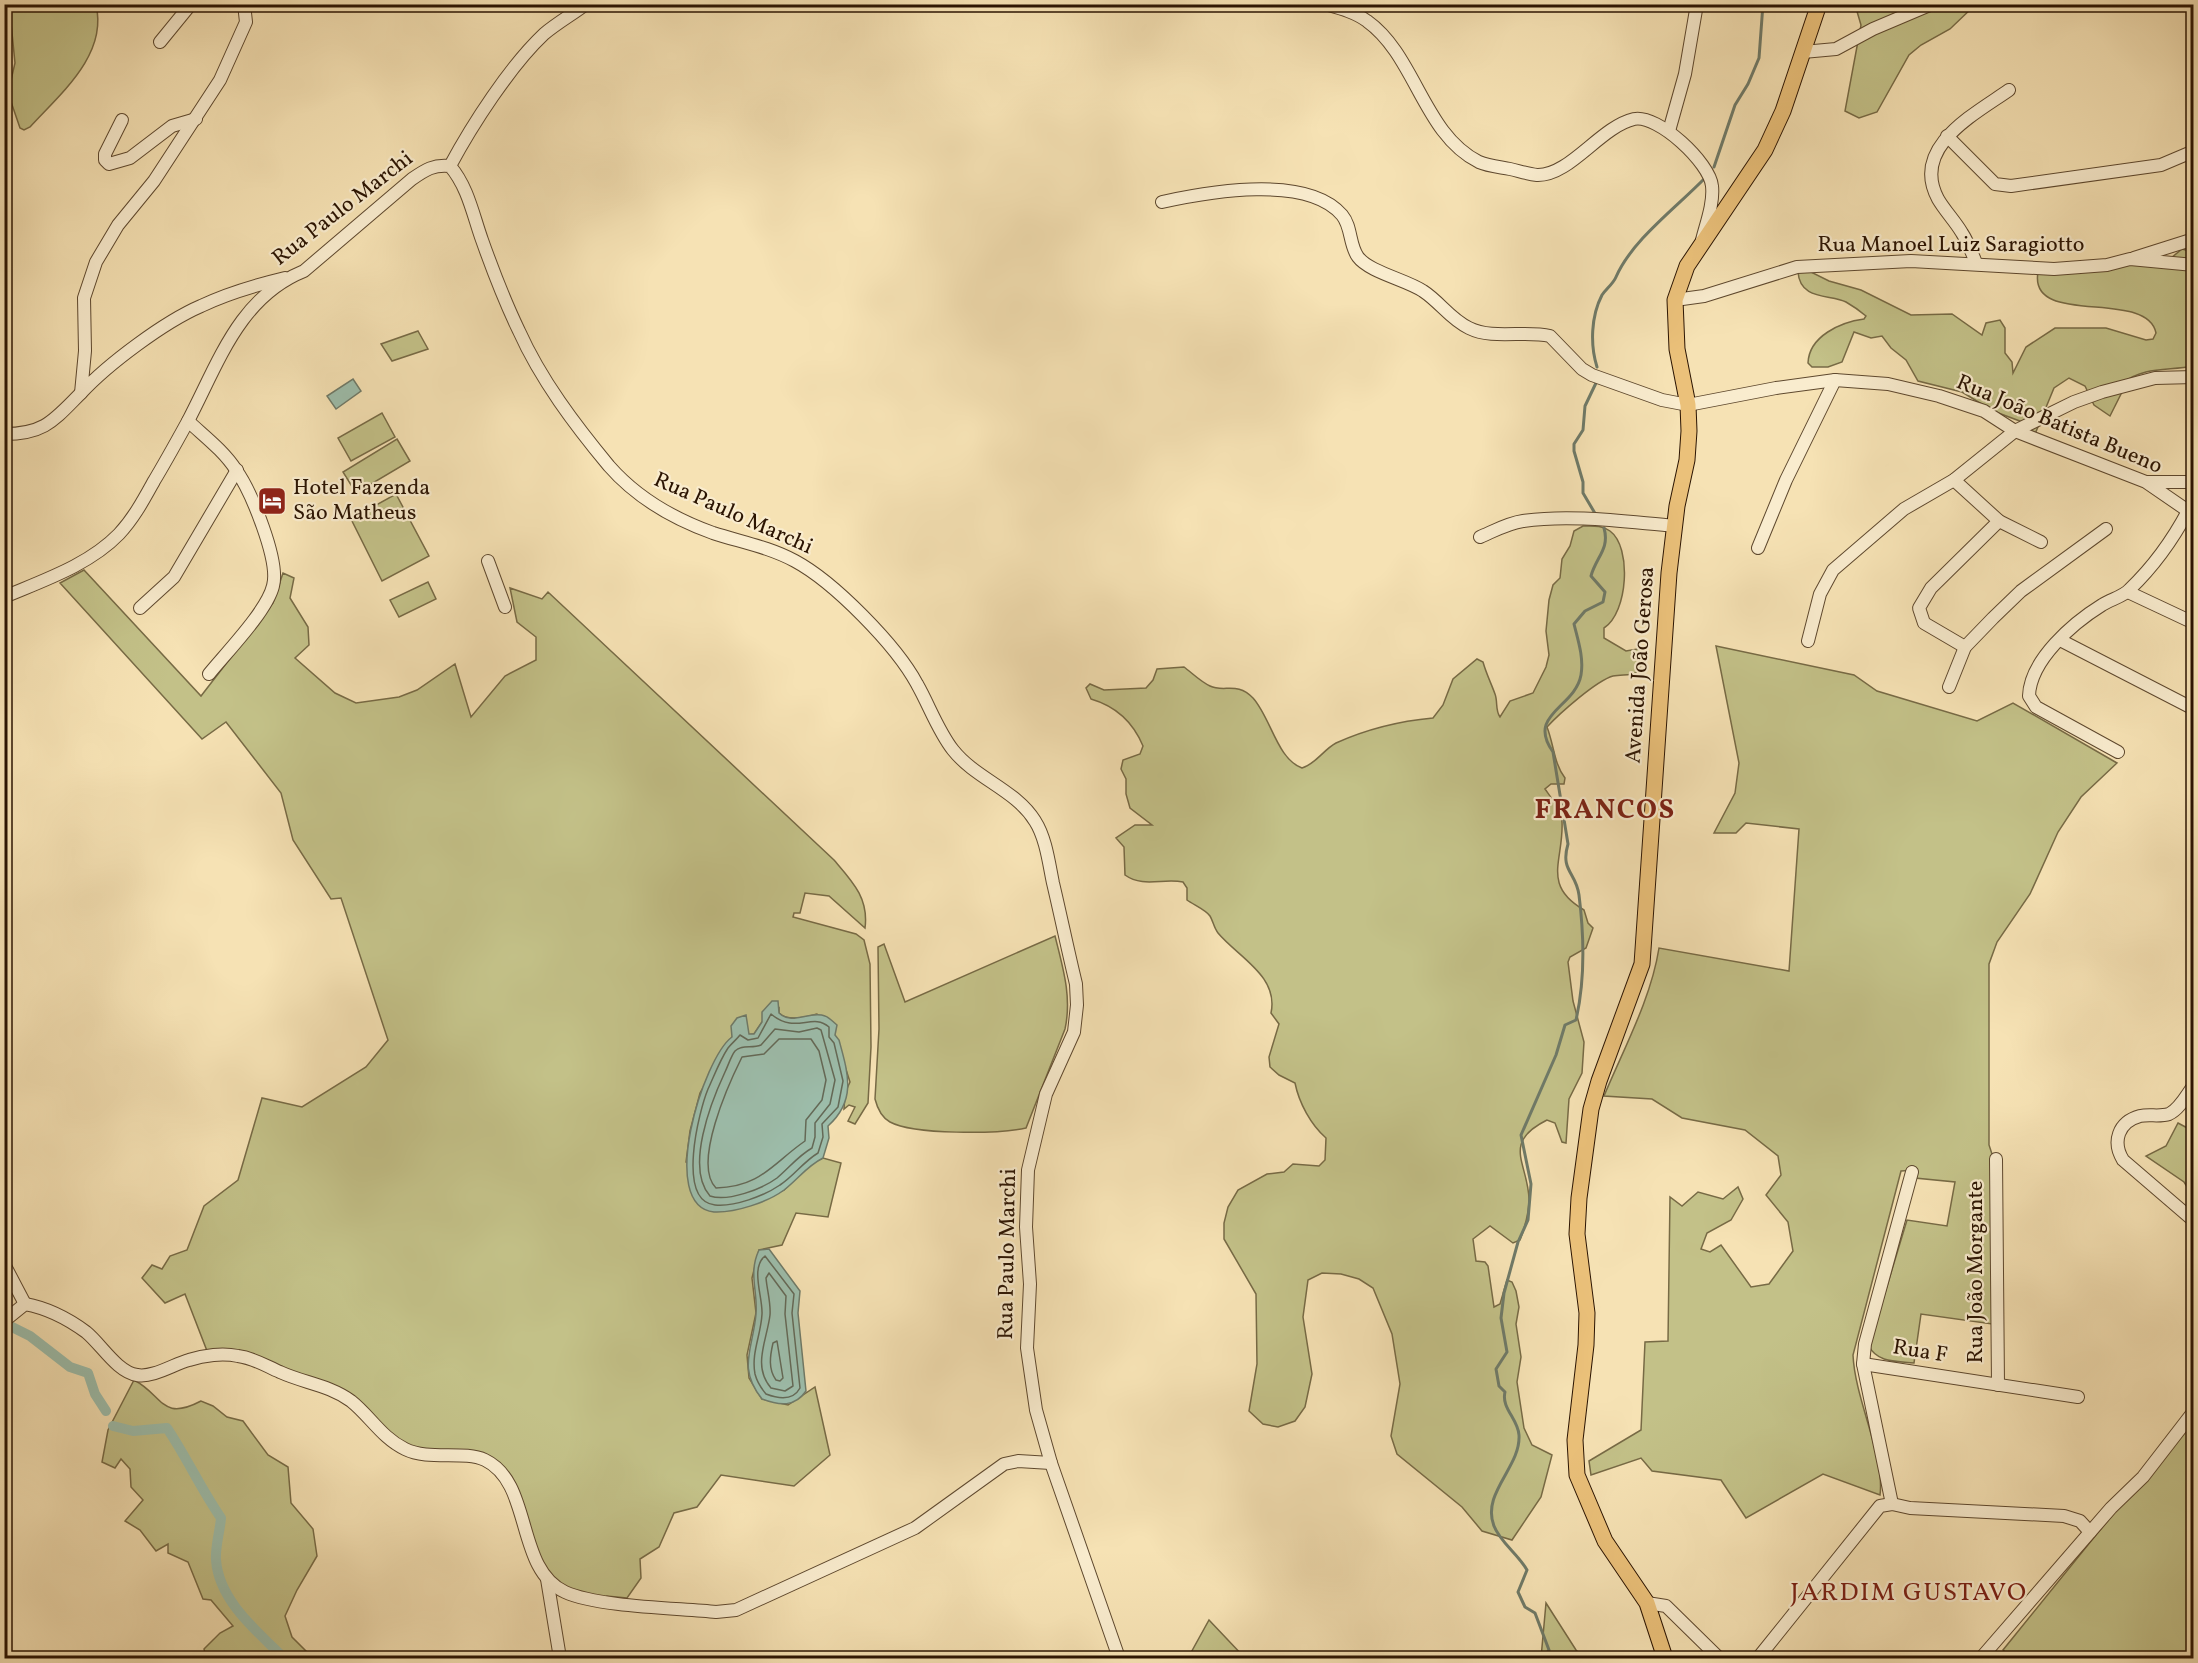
<svg xmlns="http://www.w3.org/2000/svg" width="2198" height="1663" viewBox="0 0 2198 1663" font-family="Vollkorn,serif">
<style>
.green{fill:#c3c188;stroke:#776a45;stroke-width:1.5}
.water{fill:#9dbeac;stroke:#6f7a68;stroke-width:1.5}
.lines{fill:none;stroke-linecap:round;stroke-linejoin:round}
.shore{stroke:#646957;stroke-width:1.5}
.stream{stroke:#6f7a68;stroke-width:3}
.canal{stroke:#9dbeac;stroke-width:10}
.minor-casing{stroke:#5e482e;stroke-width:14}
.major-casing{stroke:#2b1402;stroke-width:17}
.minor{stroke:#f9ecce;stroke-width:12}
.major{stroke:#ebc17a;stroke-width:15}
.labels{text-anchor:middle;dominant-baseline:central;stroke-width:4.5;stroke-linejoin:round;paint-order:stroke}
.street-label{font-size:22px;fill:#2b1402;stroke:#f9ecce}
.poi-label{font-size:22px;fill:#2b1402;stroke:#f9ecce;text-anchor:start}
.quarter-label{font-size:26px;letter-spacing:1.5px;fill:#7a1f14;stroke:#f9ecce}
.district-label{font-size:28px;font-weight:bold;letter-spacing:1.5px;fill:#7a1f14;stroke:#f9ecce}
</style>
<rect width="100%" height="100%" fill="#f6e2b4"/>
<filter id="stains"><feTurbulence type="fractalNoise" baseFrequency=".00333" numOctaves="4"/><feColorMatrix values="0 0 0 0 .2 0 0 0 0 .09 0 0 0 0 .02 0 0 0 .5 -.17"/></filter>
<radialGradient id="worn" r=".72"><stop offset=".6" stop-color="#630" stop-opacity="0"/><stop offset="1" stop-color="#630" stop-opacity=".3"/></radialGradient>
<g class="green">
<path d="M12 5H96C108 55 60 94 30 127L24 130 20 128 8 93 15 63 10 13Z"/>
<polygon points="1825,5 1975,5 1950,29 1921,45 1909,55 1877,112 1859,118 1845,111 1861,25 1856,8"/>
<path d="M2182 249 2193 252V366C2169 371 2144 366 2123 383L2122 392 2110 416 2094 405 2085 386 2069 378 2054 388 2035 434 2025 423 1993 411 1962 392 1918 381 1906 360 1891 348 1882 336 1871 338 1854 332 1842 362 1828 367H1812L1808 363C1809 336 1841 322 1864 319L1866 316C1860 311 1853 306 1846 302 1831 294 1800 301 1798 272L1807 270 1829 281 1861 290 1911 315 1952 314 1982 335 1986 323 2000 320 2005 328V353L2012 362 2013 373 2026 347 2055 328H2106L2146 340 2153 339 2156 333C2147 288 2028 328 2038 272L2171 258Z"/>
<polygon points="418,331 428,349 392,361 381,344"/>
<polygon points="382,413 395,437 351,461 338,438"/>
<polygon points="397,439 410,461 356,493 343,472"/>
<polygon points="396,494 429,556 382,581 351,519"/>
<path d="M1583 526C1593 526 1602 525 1610 531 1632 547 1628 613 1604 628V638L1626 651 1643 648 1647 657 1636 673C1629 676 1621 674 1613 676 1596 681 1560 713 1547 727 1554 745 1554 764 1565 778L1564 784H1551L1545 789C1552 799 1561 810 1562 822 1564 860 1541 885 1584 910L1588 923 1593 928 1586 948 1570 957 1568 962 1573 1001 1584 1042 1582 1073 1569 1099 1566 1143 1562 1142 1555 1123 1547 1120C1501 1143 1528 1163 1529 1199 1529 1211 1525 1228 1520 1240L1513 1243 1490 1226 1473 1239 1476 1261 1485 1262 1488 1266 1494 1307 1500 1304 1507 1280 1512 1282 1516 1291 1519 1307 1516 1324 1521 1357 1517 1382 1524 1428 1532 1445 1552 1455 1541 1497 1512 1540 1482 1531 1462 1507 1397 1454 1391 1436 1400 1384 1392 1334 1373 1288 1359 1279 1341 1274 1322 1273 1308 1280 1303 1317 1312 1374 1305 1407 1295 1421 1278 1427 1263 1424 1249 1411 1257 1364 1256 1294 1224 1239V1223L1228 1207 1238 1190 1267 1174 1284 1172 1293 1164 1319 1166 1325 1160 1326 1138C1311 1125 1299 1103 1295 1083L1279 1075 1270 1067 1269 1057 1279 1024 1271 1013C1279 976 1238 957 1218 933 1214 928 1213 921 1210 916 1206 910 1194 905 1187 900V888L1183 882C1163 878 1143 888 1125 875L1124 847 1116 838 1135 825H1152L1130 808 1126 794V779L1121 769 1123 760 1140 754 1143 746C1133 722 1115 706 1091 699L1086 688 1090 684 1104 690 1146 688 1153 680 1157 669 1184 667C1192 673 1201 682 1210 686 1224 693 1237 681 1253 698 1271 718 1277 759 1302 768 1316 764 1323 750 1336 743 1367 729 1400 721 1433 718L1443 705 1453 679 1477 659 1483 662C1486 673 1491 683 1495 694 1498 702 1495 710 1500 717L1510 701 1533 693 1546 667 1549 655 1546 631 1549 600 1553 585 1560 578 1562 559 1570 546 1574 531Z"/>
<path d="M84 570 201 696 273 603 283 573 294 578 290 598 308 627 309 645 295 658 335 693 356 703 399 697 417 690 455 664 471 717 505 676 536 660V637L517 622 510 588 542 599 548 592 834 860C852 881 869 898 865 928L829 896 805 893 800 913H794L793 917 856 934 864 940 870 964 871 1047 868 1103 855 1124 848 1121 855 1107 849 1105 844 1109 845 1093 850 1082 835 1035 817 1014C805 1017 789 1022 779 1013V1008L762 1022 754 1034 732 1037 700 1093 690 1131 686 1162 762 1200 784 1190 810 1164 823 1158 841 1163 828 1217 796 1213 782 1245 759 1250 752 1278 756 1313 747 1355 749 1378 762 1399 788 1405 815 1387 830 1455 794 1486 721 1475 697 1507 674 1513 659 1547 640 1559 641 1578 627 1598 607 1596V1601L584 1599 547 1579 516 1500 484 1459 407 1450 352 1403 257 1361 209 1356 185 1294 165 1303 142 1278 152 1265 162 1269 170 1256 187 1250 204 1206 238 1180 262 1098 302 1107 366 1067 388 1040 341 898 331 899 293 840 281 793 226 722 202 739 60 583Z"/>
<polygon points="428,582 436,599 399,617 390,600"/>
<path d="M1716 646 1854 675 1877 691 1977 721 2013 703 2117 763 2081 797 2058 832 2030 894 1997 942 1989 964V1145L1994 1160 1992 1324 1921 1314 1914 1363C1898 1361 1877 1363 1869 1346L1907 1220 1947 1226 1955 1182 1915 1178 1916 1170 1901 1171 1853 1355C1855 1400 1885 1456 1880 1495L1823 1474 1746 1518 1721 1480 1652 1471 1641 1458 1591 1475 1589 1461 1641 1430 1645 1342 1668 1341 1670 1197 1682 1206 1698 1192 1723 1199 1738 1187 1743 1199 1731 1220 1707 1233 1701 1249 1710 1252 1721 1245 1751 1287 1769 1284 1793 1251 1788 1222 1766 1195 1781 1175 1778 1156 1745 1130 1682 1118 1652 1099 1604 1096C1624 1048 1651 999 1659 948L1789 971 1799 829 1746 823 1736 833H1714L1735 793 1739 763Z"/>
<path d="M1055 936C1063 968 1072 997 1065 1029L1026 1128C998 1134 914 1135 890 1122 881 1117 877 1107 875 1099L879 1029 878 947 884 944 905 1002Z"/>
<polygon points="2178,1123 2193,1131 2193,1196 2184,1182 2146,1156 2166,1146"/>
<path d="M134 1380C163 1395 161 1422 201 1401L213 1406 227 1417 243 1421 268 1455 288 1467 291 1503 313 1529 317 1556 297 1590 285 1616 292 1637 313 1658H206L204 1649 220 1633 233 1626 211 1600 203 1599 188 1562 168 1553V1544L156 1551 140 1530 125 1521 143 1500 131 1487 130 1469 121 1459 115 1468 102 1462 108 1430Z"/>
<polygon points="2193,1415 2193,1658 2012,1658 2003,1650"/>
<polygon points="1546,1603 1576,1650 1584,1658 1541,1658"/>
<polygon points="1209,1620 1245,1658 1188,1658"/>
</g>
<g class="water">
<polygon points="353,379 361,391 336,409 327,396"/>
<path d="M772 1001H778L779 1013C792 1026 810 1010 825 1016 829 1017 833 1022 837 1025L835 1035 839 1040C848 1073 857 1100 828 1126L829 1138 823 1158C807 1166 798 1179 784 1190 768 1202 735 1213 714 1212 657 1206 703 1058 732 1037L731 1026 737 1018 746 1015 749 1034H754L762 1022V1012Z"/>
<path d="M769 1249 800 1291 798 1313 806 1391C795 1407 780 1406 762 1399 737 1368 753 1349 756 1314 758 1291 748 1273 759 1250Z"/>
</g>
<g class="lines">
<g class="shore">
<path d="M771 1014C796 1035 812 1012 829 1027V1037L834 1043 843 1081 838 1107 822 1124 823 1137 818 1153C803 1162 794 1176 780 1185 764 1196 734 1207 715 1205 676 1201 699 1111 708 1089 714 1076 720 1060 728 1048 732 1043 737 1039 740 1035L748 1040 758 1038Z"/>
<path d="M817 1028 821 1030 835 1080 830 1104 815 1123V1137L812 1148C798 1156 789 1168 777 1178 762 1189 728 1202 710 1196 685 1168 711 1102 725 1072 728 1066 731 1056 735 1051 742 1044 752 1049 761 1045L775 1029 799 1032Z"/>
<path d="M779 1039H811L819 1051 826 1080 822 1100 806 1120 805 1141C773 1163 761 1187 716 1188 692 1164 729 1083 742 1057L764 1054Z"/>
<path d="M765 1256 794 1294 792 1313 800 1388C793 1401 779 1399 766 1394 761 1388 757 1382 755 1374 751 1353 761 1335 762 1314 763 1297 750 1268 765 1256Z"/>
<path d="M769 1273 786 1296 785 1314 793 1386 785 1391 771 1388C752 1366 767 1340 770 1315 771 1303 767 1290 766 1278Z"/>
<path d="M777 1341 783 1378 780 1381 776 1380C768 1369 770 1356 773 1343Z"/>
</g>
<g class="stream">
<polyline points="1714,167 1735,105 1748,84 1759,58 1763,4"/>
<path d="M1597 367C1590 345 1591 316 1602 295 1606 289 1613 284 1616 277 1632 240 1677 207 1705 178"/>
<polyline points="1596,383 1585,406 1583,430 1574,444 1574,451 1583,482 1583,493 1596,515"/>
<path d="M1543 1658 1549 1650 1535 1613 1525 1607 1518 1592 1527 1570C1518 1554 1500 1542 1494 1526 1481 1493 1521 1467 1519 1435 1518 1419 1501 1408 1505 1392L1499 1386 1496 1369 1507 1352 1501 1318 1504 1293 1518 1242 1528 1220 1531 1184 1521 1135 1556 1055 1565 1025 1576 1020C1585 981 1584 935 1579 895 1576 872 1560 871 1568 844L1553 752C1526 714 1575 708 1581 675 1584 658 1578 640 1574 624L1585 611 1603 602 1605 592 1591 576C1596 557 1610 549 1604 528"/>
</g>
<g class="canal">
<polyline points="6,1324 30,1336 70,1367 88,1373 95,1394 106,1411"/>
<path d="M113 1426 133 1431 167 1428C187 1458 201 1489 221 1518 220 1531 215 1547 216 1560 219 1601 257 1631 284 1658"/>
</g>
<g class="minor-casing">
<g id="minor">
<path d="M244 4 246 22 220 80 154 181 118 225 96 262 84 298 85 351 81 393C108 364 164 322 201 306 228 293 256 285 285 278"/>
<path d="M1325 4C1339 8 1355 12 1367 21 1416 56 1423 134 1479 162 1488 166 1500 167 1510 169 1519 171 1528 174 1537 175 1570 176 1600 127 1634 119 1658 114 1710 163 1712 186 1714 203 1706 224 1702 240"/>
<polyline points="160,42 191,4"/>
<polyline points="1803,52 1836,49 1873,29 1932,4"/>
<polyline points="122,120 105,154 105,160 109,164 130,158 172,126 196,119"/>
<polyline points="1669,131 1685,74 1697,4"/>
<polyline points="1947,136 1995,184 2011,186 2161,165 2194,151"/>
<path d="M450 166C472 125 510 66 544 34 557 23 573 14 586 4"/>
<path d="M1162 202C1208 192 1307 174 1342 215 1352 227 1349 245 1358 257 1369 272 1407 280 1423 291 1440 302 1450 319 1469 328 1493 340 1525 330 1550 336L1582 369 1592 375 1662 400 1688 405 1776 388 1835 380 1888 384 1939 396 1984 411 2015 431 2146 482 2194 515"/>
<polyline points="2134,258 2194,239"/>
<path d="M1976 263C1972 253 1968 242 1962 233 1955 221 1945 211 1938 199 1910 147 1975 114 2009 90"/>
<polyline points="1675,300 1704,296 1797,267 1911,261 2054,269 2107,265 2130,259 2194,265"/>
<path d="M188 421C204 436 224 451 236 470 251 491 280 561 273 586 267 611 226 653 209 674"/>
<path d="M4 434C45 434 54 420 81 393"/>
<polyline points="1954,480 1999,521 2041,542"/>
<polyline points="2147,482 2194,482"/>
<path d="M1480 537C1494 531 1508 523 1523 521 1572 514 1626 522 1675 526"/>
<polyline points="1758,548 1786,480 1835,380"/>
<polyline points="488,561 505,607"/>
<polyline points="2128,592 2194,623"/>
<path d="M4 597C44 580 89 565 119 534 134 518 144 499 154 481 166 461 177 441 188 421 218 364 239 297 304 271L412 179C425 170 434 164 450 166 468 187 473 215 482 240 493 271 505 302 519 331 541 380 575 425 609 466 637 498 674 519 713 533 741 542 769 547 795 561 834 582 896 645 917 684 929 705 938 731 953 750 976 779 1016 790 1035 821 1046 838 1049 864 1053 883 1061 917 1068 951 1076 984L1077 1005 1074 1032 1046 1094 1028 1170 1026 1227 1030 1284 1027 1348 1036 1410 1051 1463 1119 1658"/>
<polyline points="140,608 174,577 237,470"/>
<polyline points="2060,640 2194,709"/>
<polyline points="1808,641 1820,594 1833,570 1904,509 1954,480 2015,431 2074,402 2102,392 2155,378 2194,377"/>
<polyline points="1965,647 1924,623 1919,608 1931,588 1999,521"/>
<polyline points="1949,687 1965,647 1993,618 2021,591 2106,529"/>
<path d="M2118 752 2036 707 2029 696C2030 660 2073 623 2102 605 2111 599 2123 597 2130 589 2155 565 2172 541 2188 511"/>
<path d="M2194 1085C2187 1094 2180 1109 2169 1114 2160 1117 2149 1114 2140 1116 2118 1122 2112 1142 2123 1160L2194 1221"/>
<polyline points="1996,1159 1998,1385"/>
<polyline points="4,1264 25,1304"/>
<path d="M4 1321 25 1304C47 1308 67 1318 86 1332 101 1344 117 1372 137 1375 153 1378 174 1364 189 1360 204 1355 223 1353 238 1356 254 1358 266 1366 280 1372 304 1383 329 1385 351 1401 370 1416 382 1438 405 1449 429 1461 463 1450 485 1460 533 1483 515 1569 565 1592 598 1607 677 1608 716 1612L736 1610 915 1528 1004 1464 1018 1461 1051 1463"/>
<polyline points="1863,1364 2078,1397"/>
<polyline points="1892,1504 1863,1364 1865,1344 1912,1172"/>
<polyline points="547,1579 560,1658"/>
<polyline points="1647,1603 1666,1606 1719,1658"/>
<polyline points="1758,1658 1880,1506 1892,1504 1910,1508 2064,1516 2080,1521 2090,1532"/>
<polyline points="1981,1658 2111,1508 2143,1477 2194,1411"/>
</g>
</g>
<g class="major-casing">
<polyline id="major" points="1665,1658 1647,1603 1605,1541 1577,1475 1575,1440 1586,1345 1587,1313 1577,1234 1579,1198 1591,1109 1599,1081 1642,964 1669,573 1677,506 1687,460 1689,431 1688,405 1677,349 1675,300 1687,266 1765,150 1783,111 1819,4"/>
</g>
<use href="#minor" class="minor"/>
<use href="#major" class="major"/>
</g>
<defs>
<g id="hotel-square" transform="scale(1.5)"><rect x="-9" y="-9" width="18" height="18" rx="4" fill="#8f2418" stroke="#f9ecce"/><path d="M-6-4.5h1.5V1H6V5H4.5V3h-9V5H-6ZM-4 0a1.8 1.8 0 1 1 3.6 0ZM.5 0V-2.5h3Q6-2.5 6 0Z" fill="#fff"/></g>
</defs>
<g fill-rule="evenodd">
<use href="#hotel-square" x="272" y="501"/>
</g>
<g class="labels">
<g class="street-label">
<text transform="translate(343 209) rotate(-38)">Rua Paulo Marchi</text>
<text x="1951" y="245">Rua Manoel Luiz Saragiotto</text>
<text transform="translate(2059 425) rotate(23)">Rua João Batista Bueno</text>
<text transform="translate(733 514) rotate(24)">Rua Paulo Marchi</text>
<text transform="translate(1641 665) rotate(-86)">Avenida João Gerosa</text>
<text transform="translate(1008 1254) rotate(-89)">Rua Paulo Marchi</text>
<text transform="translate(1976 1272) rotate(-90)">Rua João Morgante</text>
<text transform="translate(1920 1352) rotate(9)">Rua F</text>
</g>
<g class="poi-label">
<text x="293" y="488">Hotel Fazenda<tspan x="293" dy="25">São Matheus</tspan></text>
</g>
<g class="quarter-label">
<text x="1909" y="1593">JARDIM GUSTAVO</text>
</g>
<g class="district-label">
<text x="1605" y="810">FRANCOS</text>
</g>
</g>
<rect width="2198" height="1663" fill="none" stroke="#f6e2b4" stroke-width="24"/>
<rect x="6" y="6" width="2186" height="1651" fill="none" stroke="#2b1402" stroke-width="3"/>
<rect x="12" y="12" width="2174" height="1639" fill="none" stroke="#2b1402" stroke-width="1.5"/>
<rect width="100%" height="100%" filter="url(#stains)"/>
<rect width="100%" height="100%" fill="url(#worn)"/>
</svg>
